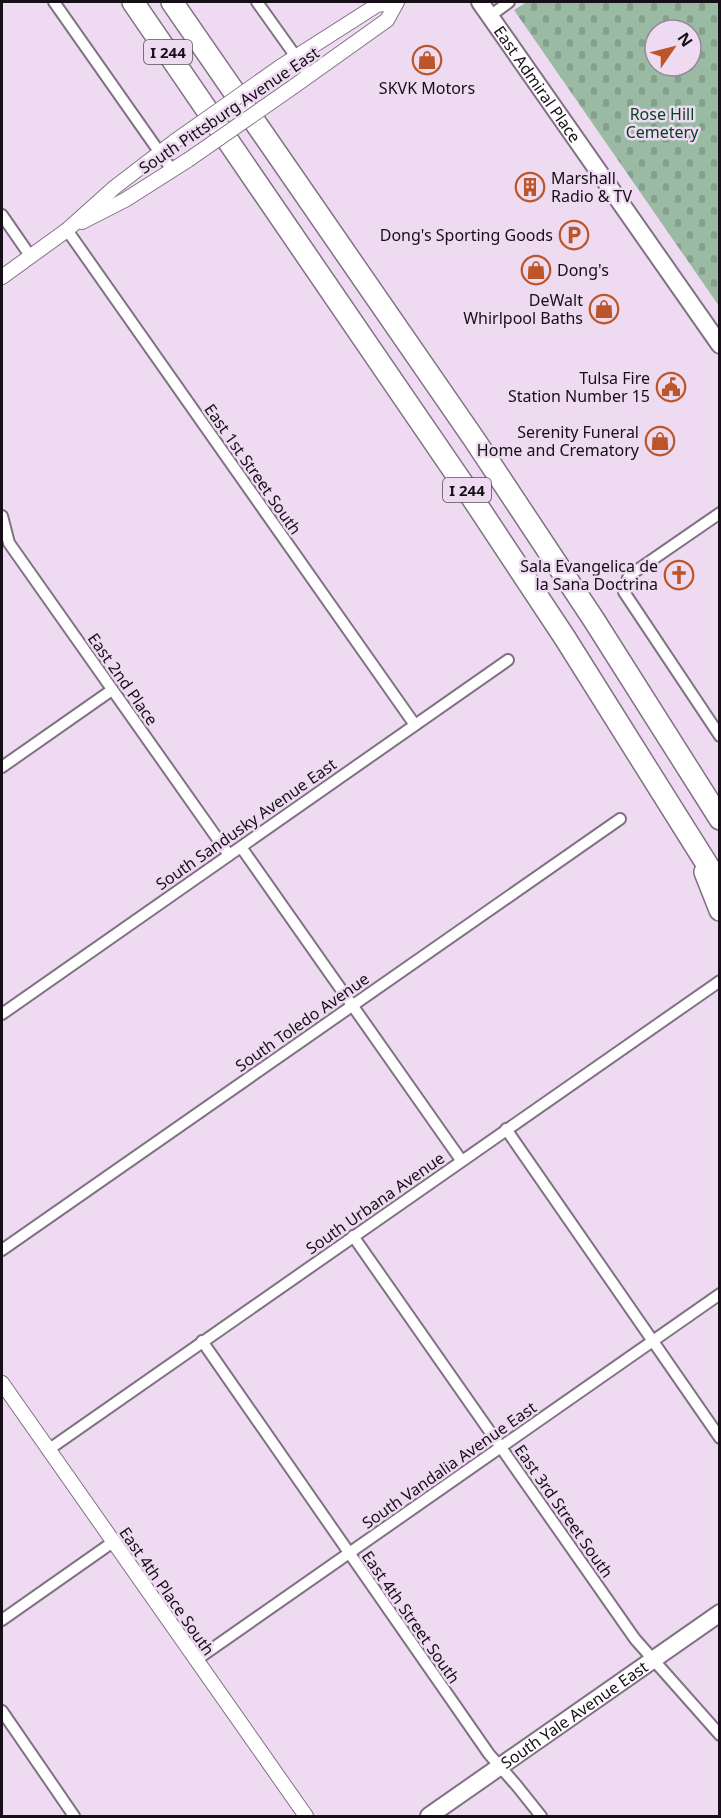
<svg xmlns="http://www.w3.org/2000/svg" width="721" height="1818" viewBox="0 0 721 1818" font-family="'Noto Sans',sans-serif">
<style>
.cemetery{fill:url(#cemetery-stones);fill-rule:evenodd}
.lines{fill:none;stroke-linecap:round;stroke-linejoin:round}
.minor-casing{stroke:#827185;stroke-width:14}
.tertiary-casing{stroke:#827185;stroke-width:16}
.secondary-casing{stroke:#827185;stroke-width:20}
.motorway-casing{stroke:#827185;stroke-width:24}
.minor{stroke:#fff;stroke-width:10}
.tertiary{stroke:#fff;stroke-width:14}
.secondary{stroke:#fff;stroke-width:16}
.motorway{stroke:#fff;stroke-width:21}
.tertiary-bridge-casing{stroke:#827185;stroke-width:16;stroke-linecap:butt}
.tertiary-bridge{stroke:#fff;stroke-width:14}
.labels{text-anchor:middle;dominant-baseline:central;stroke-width:5;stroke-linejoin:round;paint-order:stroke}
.shield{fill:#eedbf1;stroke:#574c58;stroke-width:1.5}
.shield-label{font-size:15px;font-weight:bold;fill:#160f17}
.street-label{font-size:16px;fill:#160f17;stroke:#eedbf1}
.poi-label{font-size:16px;fill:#160f17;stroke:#eedbf1;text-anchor:end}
.park-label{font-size:16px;fill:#054324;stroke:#eedbf1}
</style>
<defs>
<pattern id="cemetery-stones" width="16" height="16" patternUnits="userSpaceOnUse" patternTransform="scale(1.5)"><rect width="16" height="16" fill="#9abaa4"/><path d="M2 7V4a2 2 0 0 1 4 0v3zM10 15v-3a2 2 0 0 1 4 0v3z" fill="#849f8c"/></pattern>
</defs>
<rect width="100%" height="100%" fill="#eedbf1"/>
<path class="cemetery" d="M527 2H719V306L514 10ZM655 30H691V66H655Z"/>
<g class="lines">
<g class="minor-casing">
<g id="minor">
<polyline points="54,2 172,170"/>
<polyline points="257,2 309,75"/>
<polyline points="490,16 509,2"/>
<polyline points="2,215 31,257"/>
<polyline points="67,230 415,725"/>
<polyline points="720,513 633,573 628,578 624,592 720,736"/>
<polyline points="2,516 9,543 229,855"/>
<polyline points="2,767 112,690"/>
<polyline points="241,847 461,1160"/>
<polyline points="2,1014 508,660"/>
<polyline points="506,1129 720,1438"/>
<polyline points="353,1236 635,1639 720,1735"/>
<polyline points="2,1250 620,819"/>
<polyline points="202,1341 489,1754 517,1786 541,1816"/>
<polyline points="48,1450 720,981"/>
<polyline points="2,1620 113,1542"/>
<polyline points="196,1660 720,1294"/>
<polyline points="2,1711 74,1816"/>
</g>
</g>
<g class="tertiary-casing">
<g id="tertiary">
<polyline points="280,67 377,5 393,2"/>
<polyline points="293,87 387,20 397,2"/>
<polyline points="82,222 125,200 188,160"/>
<polyline points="2,277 67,230 115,187 175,141"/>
<polyline points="2,1383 306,1816"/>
</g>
</g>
<g class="secondary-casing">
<g id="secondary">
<path id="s1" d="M480 2 720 345"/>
<path id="s2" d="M429 1816 720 1613"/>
</g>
</g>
<g class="motorway-casing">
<g id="motorway">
<polyline points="133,2 465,487 565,638 720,885"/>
<polyline points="172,2 474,439 594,620 720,819"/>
<polyline points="705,872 720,910"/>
</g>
</g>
<use href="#minor" class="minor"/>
<use href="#tertiary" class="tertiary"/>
<use href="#secondary" class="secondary"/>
<use href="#motorway" class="motorway"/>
<g class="tertiary-bridge-casing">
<g id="tertiary-bridge">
<polyline points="175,141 280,67"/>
<polyline points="188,160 293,87"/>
</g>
</g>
<use href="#tertiary-bridge" class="tertiary-bridge"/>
</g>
<defs>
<g id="shop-ring" transform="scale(1.5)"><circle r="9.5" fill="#eedbf1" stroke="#bc562a" stroke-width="1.5"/><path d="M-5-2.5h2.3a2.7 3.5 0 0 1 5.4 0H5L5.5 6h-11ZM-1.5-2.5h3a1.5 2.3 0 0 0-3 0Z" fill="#bc562a"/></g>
<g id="building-ring" transform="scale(1.5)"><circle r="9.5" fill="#eedbf1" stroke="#bc562a" stroke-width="1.5"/><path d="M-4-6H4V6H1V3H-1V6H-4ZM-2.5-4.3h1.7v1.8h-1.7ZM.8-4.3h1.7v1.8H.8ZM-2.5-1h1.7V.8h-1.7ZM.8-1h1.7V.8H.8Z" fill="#bc562a"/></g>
<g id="parking-ring" transform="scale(1.5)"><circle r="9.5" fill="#eedbf1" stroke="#bc562a" stroke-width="1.5"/><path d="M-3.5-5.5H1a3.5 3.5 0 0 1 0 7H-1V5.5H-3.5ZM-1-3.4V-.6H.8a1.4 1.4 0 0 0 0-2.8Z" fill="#bc562a"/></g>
<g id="civic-ring" transform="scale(1.5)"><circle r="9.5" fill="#eedbf1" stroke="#bc562a" stroke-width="1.5"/><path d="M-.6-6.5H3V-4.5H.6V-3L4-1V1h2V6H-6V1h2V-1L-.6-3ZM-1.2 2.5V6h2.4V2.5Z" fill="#bc562a"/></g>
<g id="church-ring" transform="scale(1.5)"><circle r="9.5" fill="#eedbf1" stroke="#bc562a" stroke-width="1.5"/><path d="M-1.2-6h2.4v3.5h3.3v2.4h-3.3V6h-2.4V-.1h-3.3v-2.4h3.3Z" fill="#bc562a"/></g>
</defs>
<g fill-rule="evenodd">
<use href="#shop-ring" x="427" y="60"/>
<use href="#building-ring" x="530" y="187"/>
<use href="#parking-ring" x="574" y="235"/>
<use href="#shop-ring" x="536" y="270"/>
<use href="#shop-ring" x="604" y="309"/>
<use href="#civic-ring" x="671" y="387"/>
<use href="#shop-ring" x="660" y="441"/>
<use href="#church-ring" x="679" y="575"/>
</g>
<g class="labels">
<g class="shield">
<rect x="144" y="40" width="48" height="24" rx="4.5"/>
<rect x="443" y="478" width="48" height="24" rx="4.5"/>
</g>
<g class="shield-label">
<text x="168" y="52">I 244</text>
<text x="467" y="490">I 244</text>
</g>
<g class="street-label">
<text stroke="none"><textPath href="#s1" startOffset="100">East Admiral Place</textPath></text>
<text transform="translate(229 110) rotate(-34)">South Pittsburg Avenue East</text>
<text transform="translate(253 469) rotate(55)">East 1st Street South</text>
<text transform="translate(123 679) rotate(55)">East 2nd Place</text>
<text transform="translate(246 824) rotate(-35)">South Sandusky Avenue East</text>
<text transform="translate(302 1022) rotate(-35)">South Toledo Avenue</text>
<text transform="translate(375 1203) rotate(-35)">South Urbana Avenue</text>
<text transform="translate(449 1465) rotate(-35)">South Vandalia Avenue East</text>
<text transform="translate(564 1511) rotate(55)">East 3rd Street South</text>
<text transform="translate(167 1591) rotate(55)">East 4th Place South</text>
<text transform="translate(411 1617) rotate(55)">East 4th Street South</text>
<text stroke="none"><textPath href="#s2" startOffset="177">South Yale Avenue East</textPath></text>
</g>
<g class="poi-label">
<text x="427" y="88" text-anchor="middle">SKVK Motors</text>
<text x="551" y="178" text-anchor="start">Marshall<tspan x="551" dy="18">Radio &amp; TV</tspan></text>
<text x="553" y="235">Dong's Sporting Goods</text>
<text x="557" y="270" text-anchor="start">Dong's</text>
<text x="583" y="300">DeWalt<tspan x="583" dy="18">Whirlpool Baths</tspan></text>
<text x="650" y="378">Tulsa Fire<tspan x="650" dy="18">Station Number 15</tspan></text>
<text x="639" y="432">Serenity Funeral<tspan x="639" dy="18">Home and Crematory</tspan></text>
<text x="658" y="566">Sala Evangelica de<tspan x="658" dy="18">la Sana Doctrina</tspan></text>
</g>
<g class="park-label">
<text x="662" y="114">Rose Hill<tspan x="662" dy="18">Cemetery</tspan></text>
</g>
</g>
<rect width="721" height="1818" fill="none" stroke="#160f17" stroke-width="6"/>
<g transform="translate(673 48) rotate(55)"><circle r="28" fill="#eedbf1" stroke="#98899a" stroke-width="1.5"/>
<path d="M0-4.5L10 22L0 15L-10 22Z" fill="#bc562a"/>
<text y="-9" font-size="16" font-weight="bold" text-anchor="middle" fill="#160f17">N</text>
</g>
</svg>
